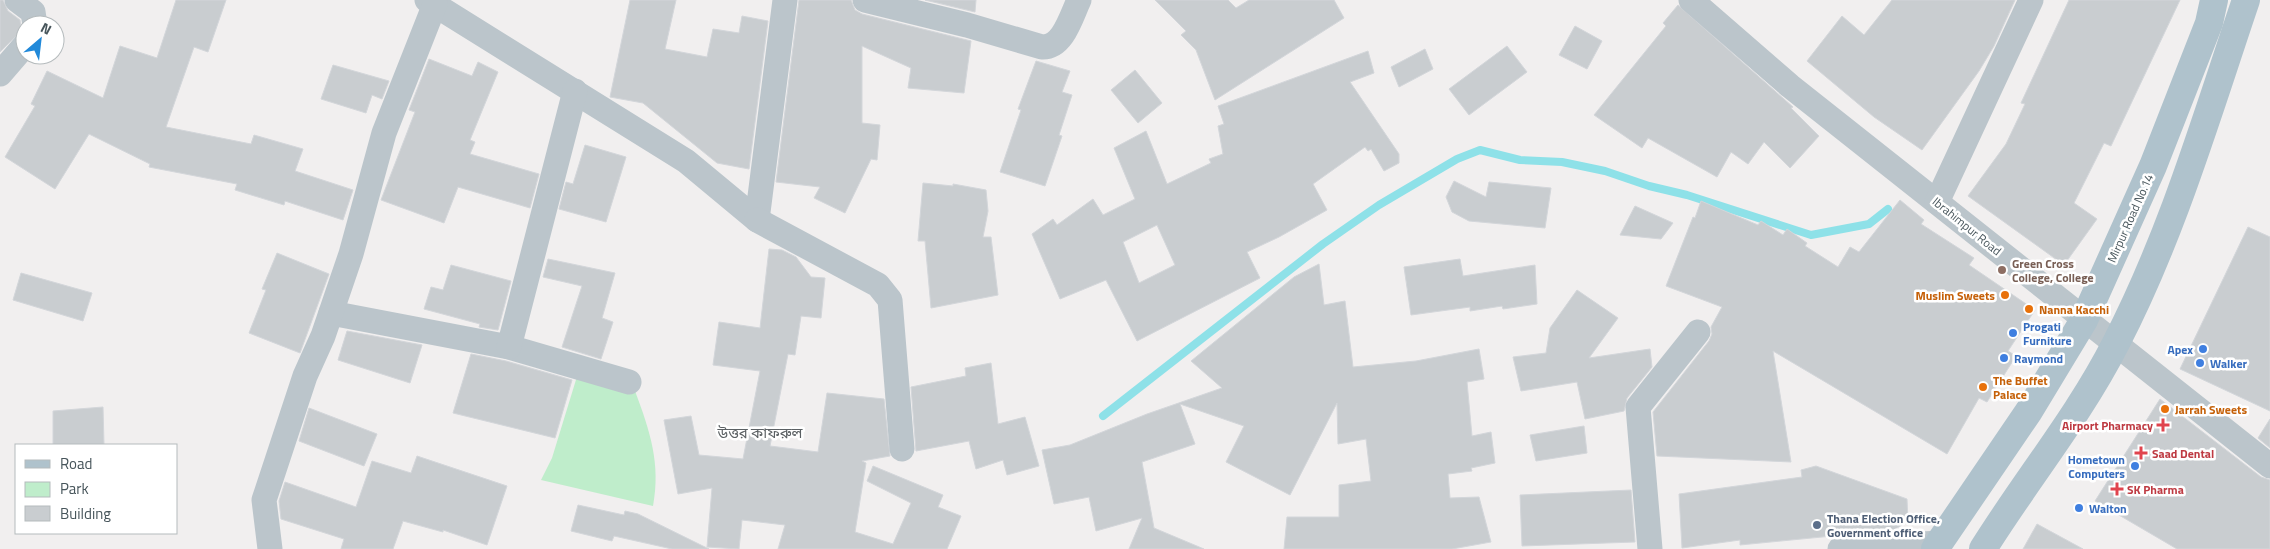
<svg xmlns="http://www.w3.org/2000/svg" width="2270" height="549" viewBox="0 0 2270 549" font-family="'Titillium Web','Noto Sans Bengali',sans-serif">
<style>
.green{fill:#bfedcb}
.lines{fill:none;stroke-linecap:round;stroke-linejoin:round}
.stream{stroke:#8ee1e8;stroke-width:8}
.building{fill:#c9cdd0;stroke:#d3d6da;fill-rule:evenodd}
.minor{stroke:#bbc5cb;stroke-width:25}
.primary{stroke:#afc2cc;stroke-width:28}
.education-dot{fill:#8d6e63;stroke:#fff;stroke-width:2}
.food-dot{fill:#e8710a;stroke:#fff;stroke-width:2}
.shop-dot{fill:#3f7fe0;stroke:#fff;stroke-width:2}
.health-dot{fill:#e0444e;stroke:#fff;stroke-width:2}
.service-dot{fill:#5c6f8a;stroke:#fff;stroke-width:2}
.labels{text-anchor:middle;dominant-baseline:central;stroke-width:5;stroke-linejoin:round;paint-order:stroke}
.street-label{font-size:12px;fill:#47555b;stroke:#fff}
.education-label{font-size:12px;font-weight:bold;fill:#785e54;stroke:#fff;text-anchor:start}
.food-label{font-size:12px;font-weight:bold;fill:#c56008;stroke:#fff;text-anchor:start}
.shop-label{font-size:12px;font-weight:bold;fill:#366cbe;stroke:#fff;text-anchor:start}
.health-label{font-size:12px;font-weight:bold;fill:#be3a42;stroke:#fff;text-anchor:start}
.service-label{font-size:12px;font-weight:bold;fill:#4e5e75;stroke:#fff;text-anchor:start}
.quarter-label{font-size:15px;fill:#5b6063;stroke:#fff}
</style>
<rect width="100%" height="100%" fill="#f1efef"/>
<path class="green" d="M579 370 635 391C650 431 661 464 653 506L541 480 552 458Z"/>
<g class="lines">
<polyline class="stream" points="1103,416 1323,244 1379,205 1457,159 1480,150 1520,160 1562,162 1605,171 1649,186 1687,195 1811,235 1869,224 1888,209"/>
</g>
<g class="building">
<polygon points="0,0 3,0 8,11 20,20 21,28 20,32 0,52"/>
<polygon points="176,0 226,0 208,52 194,47 166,127 251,144 254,135 303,149 295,171 353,190 343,220 285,201 284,205 235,190 237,184 149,167 150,164 89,134 55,189 5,157 35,106 31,104 47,71 103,98 120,46 157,58"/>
<polygon points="630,0 676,0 665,49 707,57 713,29 739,33 742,16 768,21 749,169 717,163 643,103 610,97"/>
<polygon points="799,0 851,0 855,10 862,14 971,41 964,93 908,88 911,68 862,46 862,123 880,125 877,160 871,159 845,213 814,198 820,187 776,182"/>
<polygon points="925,0 976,0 975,12"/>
<polygon points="1155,0 1228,0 1236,8 1249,0 1334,0 1344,18 1215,100 1196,50 1181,35 1186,31"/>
<polygon points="1892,0 2015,0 1994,46 1979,71 1922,150 1874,117 1807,61 1842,16 1864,35"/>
<polygon points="2069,0 2180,0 2111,146 2104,143 2074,203 2097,219 2064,265 1968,196 2006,144 2025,104 2021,103"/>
<polygon points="1678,5 1793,107 1791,108 1819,136 1790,168 1764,142 1748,164 1731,152 1717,177 1648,138 1642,148 1594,115 1666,26 1663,23"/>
<polygon points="1575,26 1602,41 1587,69 1559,55"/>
<polygon points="1507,46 1527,72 1469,115 1449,89"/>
<polygon points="1425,49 1433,69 1399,87 1391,67"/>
<path d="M1368 51 1374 73 1350 82 1399 154V163L1384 171 1371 149 1368 151 1365 147 1313 184 1327 210 1279 237 1247 252 1260 278 1137 341 1106 280 1060 299 1032 234 1053 219 1057 225 1093 199 1103 215 1135 199 1114 148 1146 131 1167 184 1211 163 1209 159 1223 154 1218 126 1224 124 1218 106ZM1157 225 1175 265 1139 283 1123 242Z"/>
<polygon points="429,59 472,76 478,62 498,72 470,140 475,142 470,154 539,174 530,208 458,187 444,223 381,200 415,112 409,110"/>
<polygon points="1036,61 1070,71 1062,92 1072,95 1059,135 1062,136 1045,186 1000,172 1021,110 1018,109"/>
<polygon points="333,65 389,81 382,99 372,95 366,113 321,99"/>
<polygon points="1135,70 1162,103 1138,123 1111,90"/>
<polygon points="585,145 626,157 606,222 559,209 566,182 573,184"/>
<polygon points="1454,181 1486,197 1489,182 1551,188 1545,228 1469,221 1452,212 1446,197"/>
<polygon points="923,183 953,186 953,184 986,190 988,211 983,237 991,237 998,295 931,308 925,241 918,241"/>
<polygon points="1900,200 1924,220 1921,224 1974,258 1969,265 2035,310 2008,351 2016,356 1987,402 1979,398 1947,454 1773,351 1791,462 1657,456 1653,412 1709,341 1712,334 1711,327 1722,307 1666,286 1693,217 1695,218 1701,201 1758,225 1761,221 1783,235 1787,229 1807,243 1805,246 1838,267 1850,247 1859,252"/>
<polygon points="1635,206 1673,223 1661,239 1620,235"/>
<polygon points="2248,227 2270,237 2270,411 2180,369"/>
<polygon points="769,249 782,250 796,257 811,277 825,278 821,318 801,316 795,355 788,354 770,446 818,452 827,393 884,399 890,456 862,461 866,463 855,532 893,544 911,503 867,481 873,466 943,495 938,507 961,516 947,549 778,549 785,525 742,520 739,549 707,547 712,488 678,494 664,420 691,416 699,455 743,459 760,371 713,365 719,322 760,328"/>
<polygon points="277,253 329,274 300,353 249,333 266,290 262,289"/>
<polygon points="548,259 615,273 602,318 613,322 601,359 562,347 582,286 543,277"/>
<polygon points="1460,259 1463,276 1535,265 1537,304 1503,309 1502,306 1470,311 1470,307 1411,315 1404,267"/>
<polygon points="1319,264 1324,305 1345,301 1353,367 1416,361 1479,349 1484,379 1467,382 1472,436 1491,432 1495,463 1471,468 1472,471 1448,474 1450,498 1479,497 1491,542 1452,549 1284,549 1287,517 1339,517 1339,485 1371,481 1366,439 1338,444 1337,403 1290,495 1226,462 1244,426 1180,404 1195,444 1142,462 1154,528 1204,549 1129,549 1142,518 1096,531 1089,497 1054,504 1042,450 1070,445 1147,414 1222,388 1191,361 1294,277"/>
<polygon points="451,265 511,281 498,330 479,327 480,324 424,309 431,287 443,290"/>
<polygon points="21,273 92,293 83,321 13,300"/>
<polygon points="1577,290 1618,318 1589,358 1650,349 1652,367 1627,398 1624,411 1585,419 1577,382 1521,391 1513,357 1546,353 1550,328"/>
<polygon points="347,331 422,345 410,383 338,360"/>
<polygon points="471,354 506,361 572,380 555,438 453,413"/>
<polygon points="991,363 998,424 1025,417 1039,466 1007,475 1003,460 976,469 969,441 916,451 911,387 966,376 965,368"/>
<polygon points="2160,399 2261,477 2270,480 2270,549 2177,549 2095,501"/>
<polygon points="103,407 104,445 53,445 53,411"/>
<polygon points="309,408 377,434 364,466 299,441"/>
<polygon points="2270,419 2270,448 2258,438"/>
<polygon points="1584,426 1587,453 1536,461 1530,435"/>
<polygon points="417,456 507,486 487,545 443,530 443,532 403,521 393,549 341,549 344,539 281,519 279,501 285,482 356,507 372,461 411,473"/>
<polygon points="1816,466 1907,499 1908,521 1894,530 1740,545 1740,540 1682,548 1679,494 1802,477 1801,470"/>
<polygon points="1631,490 1635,542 1522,546 1520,495"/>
<polygon points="578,505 624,515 625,511 638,514 709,549 672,549 614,536 612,541 571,531"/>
<polygon points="2037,524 2083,549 2023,549"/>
</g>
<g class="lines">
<g class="minor">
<polyline points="17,0 33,12 35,25"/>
<polyline points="427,0 686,161 757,220 785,0"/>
<path d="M865 0 967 25 1042 47C1063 48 1071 17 1079 0"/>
<polyline points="1691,0 1790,86 2270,466"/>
<polyline points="0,74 25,45"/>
<polyline points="1937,202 2031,0"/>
<polyline points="757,220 878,285 890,300 902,449"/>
<polyline points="331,313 509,347 629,382"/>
<polyline points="509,347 575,91"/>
<polyline points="270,549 264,500 305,376 323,336 351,254 384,133 435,4"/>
<polyline points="1650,549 1638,407 1698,332"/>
<polyline points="1840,549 1939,543"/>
</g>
<g class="primary">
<polyline points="1935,549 2029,411 2084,320 2153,166 2209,23 2214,0"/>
<path d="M1983 549C2026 480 2079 416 2116 343 2172 235 2207 115 2246 0"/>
</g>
</g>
<circle class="education-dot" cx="2002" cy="270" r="5"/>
<g class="food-dot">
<circle cx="2005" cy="295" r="5"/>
<circle cx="2029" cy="309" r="5"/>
<circle cx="1983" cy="387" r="5"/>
<circle cx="2165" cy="409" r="5"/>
</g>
<g class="shop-dot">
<circle cx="2013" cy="333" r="5"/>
<circle cx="2203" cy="349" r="5"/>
<circle cx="2004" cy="358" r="5"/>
<circle cx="2200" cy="363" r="5"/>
<circle cx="2135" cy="466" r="5"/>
<circle cx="2079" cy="508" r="5"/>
</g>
<g class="health-dot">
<path d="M2160.5 417.5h5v5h5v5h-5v5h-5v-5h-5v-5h5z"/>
<path d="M2138.5 445.5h5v5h5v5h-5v5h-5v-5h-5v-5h5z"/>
<path d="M2114.5 481.5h5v5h5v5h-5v5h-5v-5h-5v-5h5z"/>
</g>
<circle class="service-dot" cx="1817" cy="525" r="5"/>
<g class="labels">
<g class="street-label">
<text transform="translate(2130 218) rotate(-66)">Mirpur Road No.14</text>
<text transform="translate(1967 226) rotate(39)">Ibrahimpur Road</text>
</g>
<g class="education-label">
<text x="2012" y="263">Green Cross<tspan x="2012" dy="14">College, College</tspan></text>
</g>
<g class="food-label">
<text x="1995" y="295" text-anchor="end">Muslim Sweets</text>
<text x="2039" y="309">Nanna Kacchi</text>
<text x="1993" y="380">The Buffet<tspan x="1993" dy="14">Palace</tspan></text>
<text x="2175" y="409">Jarrah Sweets</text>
</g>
<g class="shop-label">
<text x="2023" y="326">Progati<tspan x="2023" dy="14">Furniture</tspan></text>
<text x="2193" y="349" text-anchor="end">Apex</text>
<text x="2014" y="358">Raymond</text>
<text x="2210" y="363">Walker</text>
<text x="2125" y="459" text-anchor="end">Hometown<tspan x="2125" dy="14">Computers</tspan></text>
<text x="2089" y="508">Walton</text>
</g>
<g class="health-label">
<text x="2153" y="425" text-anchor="end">Airport Pharmacy</text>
<text x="2152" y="453">Saad Dental</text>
<text x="2127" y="489">SK Pharma</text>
</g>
<g class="service-label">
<text x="1827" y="518">Thana Election Office,<tspan x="1827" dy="14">Government office</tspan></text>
</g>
<g class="quarter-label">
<text x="760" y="432">উত্তর কাফরুল</text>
</g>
</g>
<rect x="15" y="444" width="162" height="90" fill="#ffffff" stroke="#b5bbbd"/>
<rect x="25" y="460" width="25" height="8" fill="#afc2cc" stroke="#b5bbbd"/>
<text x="60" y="469" font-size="15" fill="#47555b">Road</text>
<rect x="25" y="482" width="25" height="15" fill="#bfedcb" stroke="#b5bbbd"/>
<text x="60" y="494" font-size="15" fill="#47555b">Park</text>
<rect x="25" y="506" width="25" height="15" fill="#c9cdd0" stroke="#b5bbbd"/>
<text x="60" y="519" font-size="15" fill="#47555b">Building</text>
<g transform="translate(40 40) rotate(28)"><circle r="24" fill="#ffffff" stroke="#b5bbbd"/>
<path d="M0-4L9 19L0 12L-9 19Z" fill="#2189d9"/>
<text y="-8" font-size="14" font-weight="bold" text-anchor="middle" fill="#47555b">N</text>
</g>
</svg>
